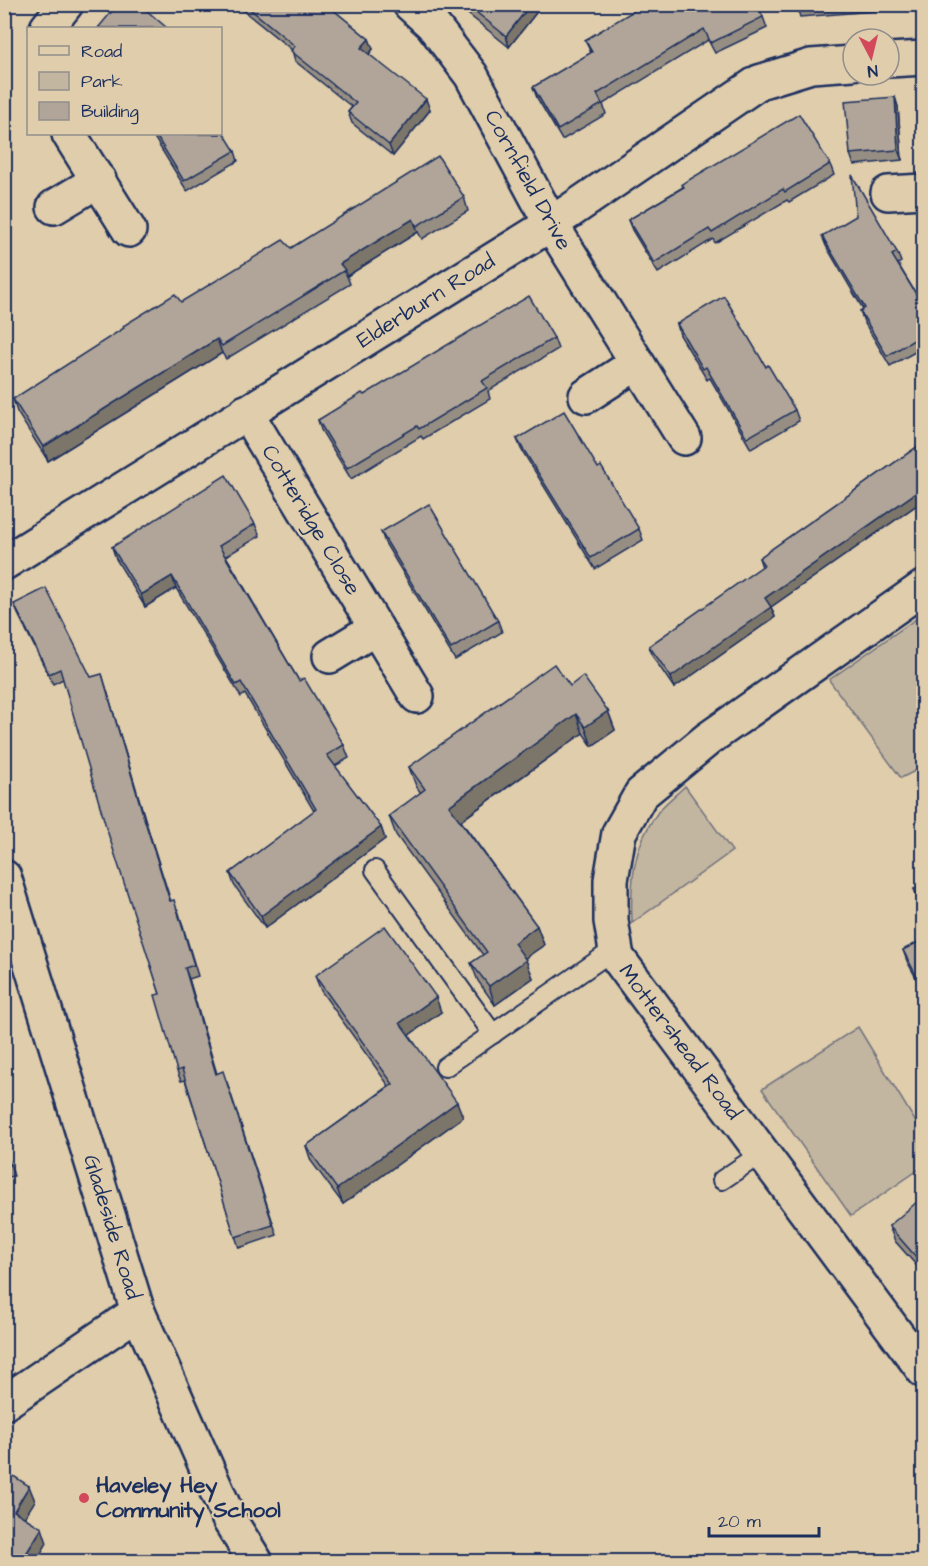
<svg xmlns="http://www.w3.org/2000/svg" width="928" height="1566" viewBox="0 0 928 1566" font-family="'Architects Daughter',sans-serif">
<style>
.green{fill:#c3b6a0;stroke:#6f727f;stroke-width:1.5}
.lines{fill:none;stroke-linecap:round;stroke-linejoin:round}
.service-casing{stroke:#1b2f5e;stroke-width:22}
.minor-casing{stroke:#1b2f5e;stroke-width:38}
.service{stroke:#e0cdab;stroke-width:18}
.minor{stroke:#e0cdab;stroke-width:33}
.wall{fill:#978e83;stroke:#1b2f5e;stroke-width:1.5}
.shaded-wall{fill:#7b746a;stroke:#1b2f5e;stroke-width:1.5}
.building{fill:#b0a598;stroke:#1b2f5e;stroke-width:1.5}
.poi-dot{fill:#d1495b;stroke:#e0cdab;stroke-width:2}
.labels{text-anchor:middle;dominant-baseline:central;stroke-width:4.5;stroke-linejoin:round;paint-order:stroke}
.street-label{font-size:22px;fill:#1b2f5e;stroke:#e0cdab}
.poi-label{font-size:22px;font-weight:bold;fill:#1b2f5e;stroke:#e0cdab;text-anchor:start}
</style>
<rect width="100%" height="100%" fill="#e0cdab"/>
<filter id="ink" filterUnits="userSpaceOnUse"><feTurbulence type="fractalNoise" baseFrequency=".0167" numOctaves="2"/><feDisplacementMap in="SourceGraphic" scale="12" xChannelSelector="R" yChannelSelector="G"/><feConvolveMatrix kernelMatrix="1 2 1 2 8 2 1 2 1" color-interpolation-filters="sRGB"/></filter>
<g filter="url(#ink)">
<g class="green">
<polygon points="923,614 923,767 901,778 829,680"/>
<path d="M685 786 732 851 632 923C630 883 633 845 658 812 665 803 676 795 685 786Z"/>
<polygon points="858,1027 923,1134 924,1166 851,1216 762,1089"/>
</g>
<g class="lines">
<g class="service-casing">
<g id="service">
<polyline points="375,870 493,1034"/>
<polyline points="445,1067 616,948"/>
<polyline points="722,1180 762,1153"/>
</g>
</g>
<g class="minor-casing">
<g id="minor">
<polyline points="410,4 432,24 471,75 551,224 684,438"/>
<polyline points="47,28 66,4"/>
<polyline points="889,60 924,58"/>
<polyline points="69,134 129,230"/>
<polyline points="888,193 924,191"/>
<polyline points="54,207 99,180"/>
<polyline points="586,396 637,363"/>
<polyline points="246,412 417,696"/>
<polyline points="4,563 551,224 759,82 811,66 853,63"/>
<polyline points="924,587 708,739 641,794 619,833 611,880 611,921 617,957 924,1371"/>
<polyline points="330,656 376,628"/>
<polyline points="4,877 138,1312 230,1521 256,1562"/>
<polyline points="4,1403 138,1312"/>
</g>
</g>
<use href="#service" class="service"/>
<use href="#minor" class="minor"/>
</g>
<g class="wall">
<polygon points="235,4 326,4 369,39 373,49 369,54 430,110 393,156 352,123 348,112 352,107 295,61 292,50"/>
<polygon points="465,4 543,4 509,47 468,14"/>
<polygon points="796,4 924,4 924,7 800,17"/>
<polygon points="659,9 763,17 767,28 715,53 708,40 603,104 606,114 562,140 537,98 533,87 591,53 585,40"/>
<polygon points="895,97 898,107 902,160 854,165 850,154"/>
<polygon points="152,134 220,134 235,151 238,161 187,191"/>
<polygon points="830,164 834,175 789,202 787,200 715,243 713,239 658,273 632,230 628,220 683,187 682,184"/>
<polygon points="464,197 468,211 422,239 418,232 347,276 350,284 226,359 222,353 48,461 17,412 13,399 181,302 291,248"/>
<polygon points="822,236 897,252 901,262 898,264 924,307 924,347 890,366 864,322 860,311 863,309 826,246"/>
<polygon points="677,324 766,367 795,410 799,421 751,449 710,378 707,380 680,335"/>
<polygon points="554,338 558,349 488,391 490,399 423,439 421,436 351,479 321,430 318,420 364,395"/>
<polygon points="517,439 639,529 643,540 595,569 521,449"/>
<polygon points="924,442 924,500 771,607 775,617 674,688 653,657 649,646 762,567 759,558"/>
<polygon points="255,524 260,536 226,556 299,681 344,745 349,758 335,766 381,827 385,839 265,928 234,885 230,873 314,811 245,694 241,697 176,588 145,607 116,559 112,547"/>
<polygon points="381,532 498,621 502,632 455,660 385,543"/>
<polygon points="14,604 91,677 105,685 148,829 170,901 178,910 198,976 189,979 216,1074 227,1082 277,1235 239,1248 185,1080 181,1081 177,1071 160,994 63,679 53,684 18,614"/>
<polygon points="570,686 608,711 615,730 592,746 583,733 461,821 537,926 544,945 525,958 533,978 495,1005 478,981 471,963 483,955 396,835 389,816 421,793 416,786 409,767"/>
<polygon points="924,884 924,911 914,889"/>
<polygon points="924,939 924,993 907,961 903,950"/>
<polygon points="315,976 441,1012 409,1035 463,1117 343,1204 311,1161 306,1146 389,1086 321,991"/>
<polygon points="4,1145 14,1176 4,1178"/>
<polygon points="924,1208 924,1274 895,1241 889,1226"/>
</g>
<g class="shaded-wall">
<polygon points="531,4 543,4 509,47 506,36"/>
<polygon points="369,39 373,49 365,59 361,48"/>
<polygon points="895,97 898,107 902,160 898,150"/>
<polygon points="426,99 430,110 393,156 389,145"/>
<polygon points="413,219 418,232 347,276 340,264"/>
<polygon points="217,339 222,353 48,461 43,447"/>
<polygon points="924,487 924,500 771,607 775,617 674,688 671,677 765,598"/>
<polygon points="172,576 176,588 145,607 141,595"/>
<polygon points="102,674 148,829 174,911 144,818"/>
<polygon points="608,711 615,730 592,746 585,727"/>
<polygon points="576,714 583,733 456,824 449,806"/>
<polygon points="381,827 385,839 265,928 261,916"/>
<polygon points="537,926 544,945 521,961 514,943"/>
<polygon points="526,960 533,978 495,1005 489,986"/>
<polygon points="185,968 189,979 220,1084 216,1074"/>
<polygon points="436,997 441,1012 405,1038 400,1023"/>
<polygon points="457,1102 463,1117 343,1204 337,1189"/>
<polygon points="4,1211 7,1219 4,1228"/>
<polygon points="29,1486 35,1501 19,1526 14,1511"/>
<polygon points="42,1528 47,1543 36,1562 21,1562"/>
</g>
<g class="building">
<polygon points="118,4 139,4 167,28 98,28"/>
<polygon points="244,4 326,4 369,39 361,48 426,99 389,145 348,112 356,103 291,51 295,46"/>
<polygon points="466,4 531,4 506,36"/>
<polygon points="645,4 656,4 659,9 668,4 757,4 763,17 711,43 704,29 597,94 602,104 558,130 533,87 592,52 585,40"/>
<polygon points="796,4 816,4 796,6"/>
<polygon points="895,97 898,150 850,154 845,101"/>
<polygon points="799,114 830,164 785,192 783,189 712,233 709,229 654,263 628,220 684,187 682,184"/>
<polygon points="220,127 235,151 184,181 155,134 220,134"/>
<polygon points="438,156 464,197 417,226 413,219 340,264 345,270 222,346 217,339 43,447 13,399 124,328 123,326 175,294 181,302 283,240 291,248"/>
<polygon points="852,175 897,252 892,255 924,307 924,334 887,356 860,311 865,308 822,236 856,216"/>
<polygon points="529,296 554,338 482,381 487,388 419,429 417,426 347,468 318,420 362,393 364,395"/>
<polygon points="724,296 766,367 768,365 795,410 747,438 706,367 703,369 677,324"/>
<polygon points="564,411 598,468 601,466 639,529 591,558 517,439"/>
<polygon points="924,442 924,487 765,598 771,607 671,677 649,646 764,565 759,558"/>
<polygon points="226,475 255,524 219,546 299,681 304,678 344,745 327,755 381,827 261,916 230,873 316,809 241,682 236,685 172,576 141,595 112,547"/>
<polygon points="429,504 498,621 451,649 381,532"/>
<polygon points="46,588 91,677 102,674 144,818 170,901 174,900 194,965 185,968 216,1074 223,1071 273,1225 235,1237 182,1069 177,1071 155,995 160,994 107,830 60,669 49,674 14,604"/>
<polygon points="554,664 570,686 583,676 608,711 585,727 576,714 449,806 537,926 514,943 526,960 489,986 471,963 487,952 389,816 425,789 409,767"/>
<polygon points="924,884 924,908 914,889"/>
<polygon points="385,926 436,997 400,1023 457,1102 337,1189 306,1146 393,1084 315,976"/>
<polygon points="924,939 924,990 903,950"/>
<polygon points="4,1147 10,1165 4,1167"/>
<polygon points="918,1201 924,1208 924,1266 889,1226"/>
<polygon points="4,1470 29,1486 14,1511 42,1528 21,1562 4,1562"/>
</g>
</g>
<circle class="poi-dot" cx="84" cy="1498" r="6"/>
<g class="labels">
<g class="street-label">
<text transform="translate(528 180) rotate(61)">Cornfield Drive</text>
<text transform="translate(426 301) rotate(-32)">Elderburn Road</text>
<text transform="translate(311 520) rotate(59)">Cotteridge Close</text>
<text transform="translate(680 1042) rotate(53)">Mottershead Road</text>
<text transform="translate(112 1227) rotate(73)">Gladeside Road</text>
</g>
<g class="poi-label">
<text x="96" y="1485">Haveley Hey<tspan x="96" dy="25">Community School</tspan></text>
</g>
</g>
<rect width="928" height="1566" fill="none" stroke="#e0cdab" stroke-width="24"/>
<rect x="12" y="12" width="904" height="1542" fill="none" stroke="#1b2f5e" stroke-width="2" filter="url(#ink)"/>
<rect x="27" y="27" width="195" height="108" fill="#e0cdab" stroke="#918e8c" stroke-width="1.5"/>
<rect x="39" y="46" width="30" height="9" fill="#e0cdab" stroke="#918e8c" stroke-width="1.5"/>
<text x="81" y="57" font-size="18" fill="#1b2f5e">Road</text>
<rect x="39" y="72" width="30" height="18" fill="#c3b6a0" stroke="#918e8c" stroke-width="1.5"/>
<text x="81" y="87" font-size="18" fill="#1b2f5e">Park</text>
<rect x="39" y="102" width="30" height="18" fill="#b0a598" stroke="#918e8c" stroke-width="1.5"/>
<text x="81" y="117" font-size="18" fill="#1b2f5e">Building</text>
<g transform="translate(871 57) rotate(173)"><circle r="28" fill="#e0cdab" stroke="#918e8c" stroke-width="1.5"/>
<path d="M0-4.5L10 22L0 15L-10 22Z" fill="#d1495b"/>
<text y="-9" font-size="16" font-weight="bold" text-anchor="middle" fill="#1b2f5e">N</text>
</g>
<path d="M709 1527v9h110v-9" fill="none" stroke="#1b2f5e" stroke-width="3"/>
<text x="718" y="1527" font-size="18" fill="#1b2f5e" stroke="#e0cdab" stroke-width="4.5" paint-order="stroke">20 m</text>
</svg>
